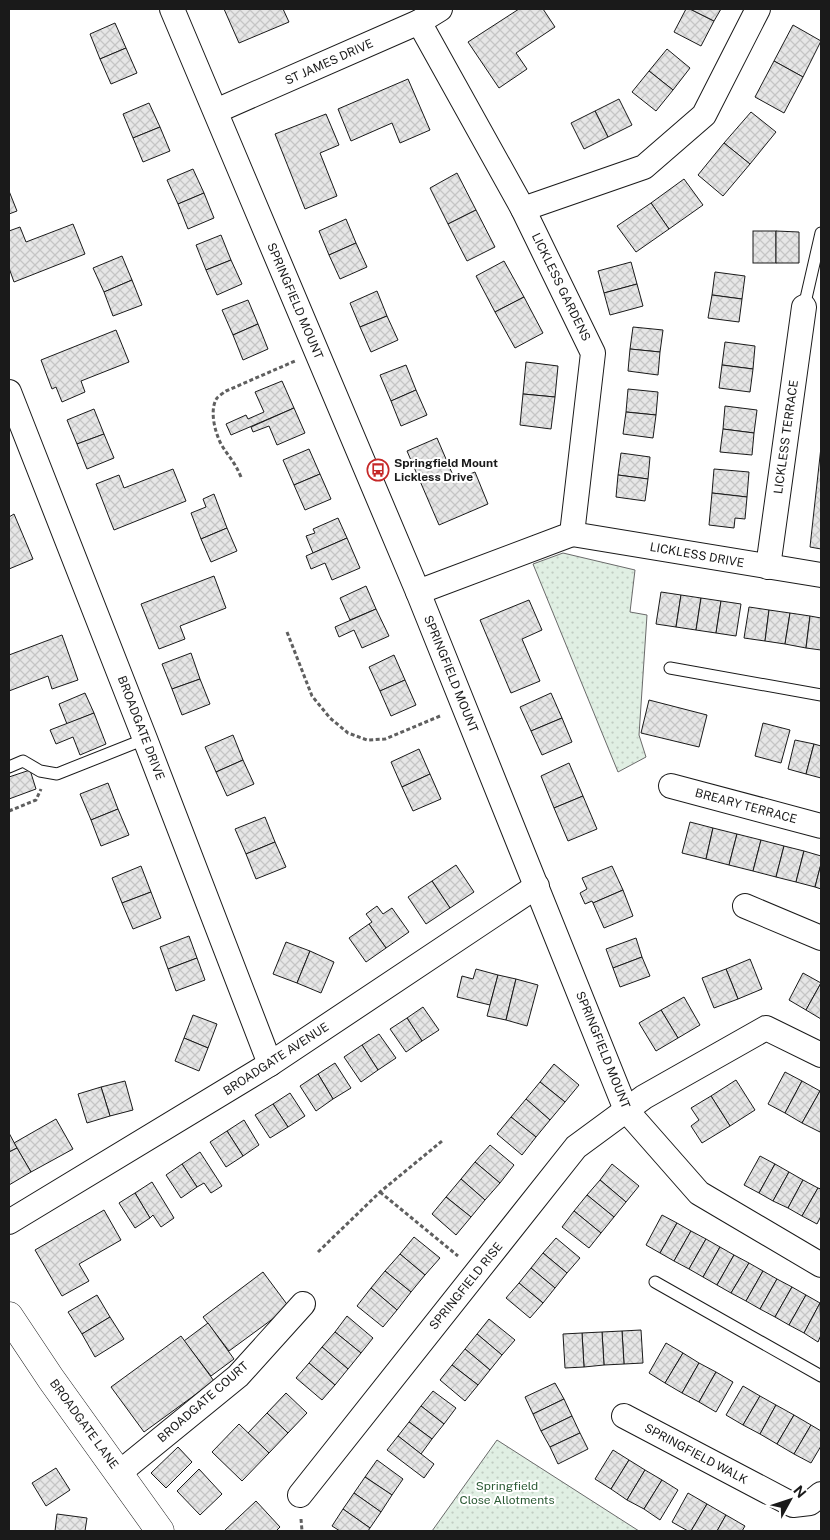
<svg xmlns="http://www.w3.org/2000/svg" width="830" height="1540" viewBox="0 0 830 1540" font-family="'Public Sans',sans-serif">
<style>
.grass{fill:url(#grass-dots);stroke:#6a6a6a}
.building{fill:url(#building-cross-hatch);stroke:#1a1a1a}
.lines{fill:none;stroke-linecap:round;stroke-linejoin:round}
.lane-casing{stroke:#1a1a1a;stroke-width:13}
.street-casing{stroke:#1a1a1a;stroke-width:26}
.secondary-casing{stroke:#1a1a1a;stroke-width:29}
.path{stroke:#5f5f5f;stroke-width:3;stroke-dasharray:4 2.5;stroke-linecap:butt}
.lane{stroke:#fff;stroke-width:11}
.street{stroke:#fff;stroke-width:24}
.secondary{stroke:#fff;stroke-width:28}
.labels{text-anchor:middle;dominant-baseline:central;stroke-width:4;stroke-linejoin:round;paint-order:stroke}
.street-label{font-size:12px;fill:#1a1a1a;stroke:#fff}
.poi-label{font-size:12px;font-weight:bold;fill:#1a1a1a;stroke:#fff;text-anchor:start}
.park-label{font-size:12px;fill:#2b5a34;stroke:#fff}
</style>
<defs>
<pattern id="grass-dots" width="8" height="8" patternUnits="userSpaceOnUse" patternTransform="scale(1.25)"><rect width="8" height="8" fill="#e0efe3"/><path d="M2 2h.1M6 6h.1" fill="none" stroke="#c0ccc2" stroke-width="1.8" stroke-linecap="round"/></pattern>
<pattern id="building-cross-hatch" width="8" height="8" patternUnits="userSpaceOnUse" patternTransform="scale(1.25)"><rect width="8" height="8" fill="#e6e6e6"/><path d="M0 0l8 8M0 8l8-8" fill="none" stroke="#c5c5c5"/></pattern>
</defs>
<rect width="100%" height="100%" fill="#fff"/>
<g class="grass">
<polygon points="563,553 635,570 630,612 647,615 639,735 646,757 618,772 533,564"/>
<polygon points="497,1440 639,1531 432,1531"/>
</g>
<g class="building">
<polygon points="224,9 283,9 289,22 239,43"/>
<polygon points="519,9 543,9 555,27 516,53 527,69 499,88 468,42"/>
<polygon points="686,9 690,9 714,21 701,46 674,32"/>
<polygon points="690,9 721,9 714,21"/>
<polygon points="115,23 126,48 100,59 90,34"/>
<polygon points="793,25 821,41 803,77 774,61"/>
<polygon points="126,48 137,73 111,84 100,59"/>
<polygon points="667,49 690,68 673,90 649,71"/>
<polygon points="774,61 803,77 784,113 755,97"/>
<polygon points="649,71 673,90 656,111 632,92"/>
<polygon points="408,79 430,130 400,143 392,123 351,141 338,109"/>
<polygon points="619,99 632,125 608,137 595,111"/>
<polygon points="149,103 160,127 133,138 123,114"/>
<polygon points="595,111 608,137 584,149 571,123"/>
<polygon points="751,112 776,132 750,164 724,143"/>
<polygon points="326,114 339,145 320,153 337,196 305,209 275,134"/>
<polygon points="160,127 170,151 143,162 133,138"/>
<polygon points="724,143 750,164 723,196 698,175"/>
<polygon points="193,169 204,193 178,204 167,180"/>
<polygon points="457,173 476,210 448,224 430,188"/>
<polygon points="684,179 703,205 669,229 651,203"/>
<polygon points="9,191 17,211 9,214"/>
<polygon points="204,193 214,218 188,229 178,204"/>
<polygon points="651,203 669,229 636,252 617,226"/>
<polygon points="476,210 495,247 467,261 448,224"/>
<polygon points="346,219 356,243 329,255 319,231"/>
<polygon points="73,224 85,254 14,282 9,268 9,231 20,227 26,242"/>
<rect x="753" y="231" width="23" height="32"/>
<polygon points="776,231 799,232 799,263 776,263"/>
<polygon points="221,235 231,260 206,270 196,245"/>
<polygon points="356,243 367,267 340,279 329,255"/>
<polygon points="122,256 132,280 104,292 93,268"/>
<polygon points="231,260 242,284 217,295 206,270"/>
<polygon points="504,261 524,297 495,312 476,276"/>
<polygon points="631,262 637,284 604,293 598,271"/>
<polygon points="715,272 745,276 742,299 712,295"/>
<polygon points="132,280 142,305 113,316 104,292"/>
<polygon points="637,284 643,306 610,315 604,293"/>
<polygon points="377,291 387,316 360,327 350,303"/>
<polygon points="712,295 742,299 739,322 708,318"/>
<polygon points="524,297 543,333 515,348 495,312"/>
<polygon points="248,300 258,324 233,335 222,310"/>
<polygon points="387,316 398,340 371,352 360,327"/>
<polygon points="258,324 268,349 243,360 233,335"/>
<polygon points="633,327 663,330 660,352 630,349"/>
<polygon points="116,330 129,362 81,381 85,392 62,402 56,387 52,389 41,360"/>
<polygon points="725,342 755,346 753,369 722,365"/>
<polygon points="630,349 660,352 658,375 628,371"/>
<polygon points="526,362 558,366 555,397 523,394"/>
<polygon points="406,365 416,390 391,401 380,375"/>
<polygon points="722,365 753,369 750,392 719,388"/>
<polygon points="282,381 294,408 231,435 226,424 246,415 248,419 264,412 255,392"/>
<polygon points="628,389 658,392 656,415 626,412"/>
<polygon points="416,390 427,415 401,426 391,401"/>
<polygon points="523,394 555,397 551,429 520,425"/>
<polygon points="725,406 757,410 754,433 723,429"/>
<polygon points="294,408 305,433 277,445 269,426 253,432 251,427"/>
<polygon points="94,409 104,434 77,444 67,420"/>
<polygon points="626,412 656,415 653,438 623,434"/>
<polygon points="723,429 754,433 752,455 720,452"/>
<polygon points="104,434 114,458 87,469 77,444"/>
<polygon points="437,438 455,480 475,472 488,504 439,525 407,451"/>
<polygon points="821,447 821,549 810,547"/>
<polygon points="309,449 320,474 294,485 283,460"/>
<polygon points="621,453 650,457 648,479 618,475"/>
<polygon points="173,469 186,501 114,530 96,484 119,475 124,488"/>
<polygon points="714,469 749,472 747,497 712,493"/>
<polygon points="320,474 331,499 305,510 294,485"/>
<polygon points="618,475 648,479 645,501 616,497"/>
<polygon points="712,493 747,497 745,519 735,518 734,528 709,525"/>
<polygon points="214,494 227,528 201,539 191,513 206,507 203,499"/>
<polygon points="14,514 33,559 9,569 9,517"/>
<polygon points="338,518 347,538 313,553 306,536 315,533 313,529"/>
<polygon points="227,528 237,551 211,562 201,539"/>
<polygon points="347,538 360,568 332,580 325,563 311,569 306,556"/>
<polygon points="214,576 226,608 180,626 185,639 159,649 141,604"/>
<polygon points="366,586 376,609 350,620 340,598"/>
<polygon points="661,592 681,595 676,627 656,624"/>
<polygon points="681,595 701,598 696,630 676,627"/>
<polygon points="701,598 721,601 716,633 696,630"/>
<polygon points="529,600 542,630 522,639 540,681 511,693 480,620"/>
<polygon points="721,601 741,604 736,636 716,633"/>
<polygon points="749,607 769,610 765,641 744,638"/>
<polygon points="376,609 389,636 362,648 354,630 339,637 335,627"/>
<polygon points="769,610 790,613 785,644 765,641"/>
<polygon points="790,613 810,616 806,648 785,644"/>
<polygon points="810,616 821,618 821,650 806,648"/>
<polygon points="62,635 78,680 52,689 48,676 9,691 9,655"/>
<polygon points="191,653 200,679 172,689 162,664"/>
<polygon points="394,655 405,680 380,691 369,667"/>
<polygon points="200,679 210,704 182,715 172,689"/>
<polygon points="405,680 416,705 391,716 380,691"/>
<polygon points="85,693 94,713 67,724 59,704"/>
<polygon points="551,693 562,718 531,731 520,707"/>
<polygon points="649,700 707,715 699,747 641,733"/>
<polygon points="94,713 106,744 80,755 73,737 56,744 50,730"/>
<polygon points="562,718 572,742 542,755 531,731"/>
<polygon points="763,723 790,730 781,763 755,756"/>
<polygon points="233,735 243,760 216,772 205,747"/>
<polygon points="795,740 814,744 806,774 788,769"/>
<polygon points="814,744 821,746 821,778 806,774"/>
<polygon points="419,749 430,774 402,787 391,762"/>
<polygon points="243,760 254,784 227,796 216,772"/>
<polygon points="569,763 583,796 554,808 541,776"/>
<polygon points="30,770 36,789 9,799 9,777"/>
<polygon points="430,774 441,799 413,811 402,787"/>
<polygon points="108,783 118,809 91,820 80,794"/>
<polygon points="583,796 597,829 568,841 554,808"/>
<polygon points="118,809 129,835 101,846 91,820"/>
<polygon points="265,817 275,842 246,854 235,829"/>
<polygon points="690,822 713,828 706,859 682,853"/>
<polygon points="713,828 737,834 729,865 706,859"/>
<polygon points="737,834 761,840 753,871 729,865"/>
<polygon points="761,840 784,846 776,877 753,871"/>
<polygon points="275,842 286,867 256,879 246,854"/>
<polygon points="784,846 804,851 796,882 776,877"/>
<polygon points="804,851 821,856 821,864 815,887 796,882"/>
<polygon points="821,864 821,889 815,887"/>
<polygon points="456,865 474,892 450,908 432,881"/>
<polygon points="141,866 151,892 122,903 112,878"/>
<polygon points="612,866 623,890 593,903 592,901 585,904 580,893 587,889 582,878"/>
<polygon points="432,881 450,908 426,924 408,897"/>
<polygon points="623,890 633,916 604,928 593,903"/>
<polygon points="151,892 161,918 133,929 122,903"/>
<polygon points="377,906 383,914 392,908 409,932 386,948 369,924 372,922 366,914"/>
<polygon points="369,924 386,948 366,962 349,938"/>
<polygon points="189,936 197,958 168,969 160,947"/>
<polygon points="636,938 642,957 613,968 606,949"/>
<polygon points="286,942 310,951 297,983 273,974"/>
<polygon points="310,951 334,962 321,993 297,983"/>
<polygon points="642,957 650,976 620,987 613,968"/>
<polygon points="197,958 205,980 176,991 168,969"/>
<polygon points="750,959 762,989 738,999 726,969"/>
<polygon points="476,969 498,975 490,1005 457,997 462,976 473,979"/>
<polygon points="726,969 738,999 714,1008 702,978"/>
<polygon points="803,973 821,983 806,1010 789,1000"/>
<polygon points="498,975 516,979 506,1020 487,1016"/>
<polygon points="516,979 538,985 527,1026 506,1020"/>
<polygon points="821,983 821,1019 806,1010"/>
<polygon points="684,997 700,1025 678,1038 661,1010"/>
<polygon points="423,1007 439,1030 422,1041 407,1018"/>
<polygon points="661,1010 678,1038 656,1051 639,1023"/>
<polygon points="193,1015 217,1024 208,1048 184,1038"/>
<polygon points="407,1018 422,1041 406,1052 390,1029"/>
<polygon points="379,1034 396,1058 378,1070 362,1045"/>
<polygon points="184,1038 208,1048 199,1071 175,1061"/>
<polygon points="362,1045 378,1070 361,1082 344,1057"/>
<polygon points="335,1063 351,1088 333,1099 318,1074"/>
<polygon points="554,1064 579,1085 565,1102 540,1082"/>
<polygon points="785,1072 802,1081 785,1113 768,1104"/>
<polygon points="318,1074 333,1099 316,1111 300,1086"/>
<polygon points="736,1080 755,1110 730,1126 711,1096"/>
<polygon points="125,1081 133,1110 110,1116 101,1087"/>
<polygon points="802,1081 820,1091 802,1123 785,1113"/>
<polygon points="540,1082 565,1102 550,1120 526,1099"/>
<polygon points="101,1087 110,1116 87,1123 78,1094"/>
<polygon points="820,1091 821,1092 821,1129 820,1132 802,1123"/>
<polygon points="290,1093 305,1116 288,1127 273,1104"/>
<polygon points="711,1096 730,1126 702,1143 691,1126 699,1120 691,1108"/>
<polygon points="526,1099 550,1120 536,1137 511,1117"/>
<polygon points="273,1104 288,1127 270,1138 255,1115"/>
<polygon points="511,1117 536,1137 522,1155 497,1134"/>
<polygon points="56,1119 73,1149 31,1172 14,1143"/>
<polygon points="244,1120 259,1145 243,1156 227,1131"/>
<polygon points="227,1131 243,1156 226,1167 210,1142"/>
<polygon points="9,1133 17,1148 9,1152"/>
<polygon points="490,1145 514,1165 500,1183 475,1162"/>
<polygon points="17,1148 31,1172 9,1185 9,1152"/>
<polygon points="200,1152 222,1186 211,1193 204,1183 197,1187 182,1164"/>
<polygon points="760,1156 775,1164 759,1193 744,1185"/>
<polygon points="475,1162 500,1183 485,1200 461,1179"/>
<polygon points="182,1164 197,1187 181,1198 166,1175"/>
<polygon points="612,1164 639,1186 626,1202 600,1180"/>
<polygon points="775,1164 789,1172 773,1201 759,1193"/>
<polygon points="789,1172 803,1180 788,1208 773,1201"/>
<polygon points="461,1179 485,1200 471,1217 446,1197"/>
<polygon points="600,1180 626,1202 614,1217 587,1195"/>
<polygon points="803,1180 818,1188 802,1216 788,1208"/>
<polygon points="152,1182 174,1218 161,1227 153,1215 150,1218 135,1193"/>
<polygon points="818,1188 821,1189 821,1216 817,1224 802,1216"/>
<polygon points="135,1193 150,1218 135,1228 119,1203"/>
<polygon points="587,1195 614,1217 601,1233 574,1211"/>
<polygon points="446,1197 471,1217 456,1235 432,1214"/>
<polygon points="104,1210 121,1240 79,1264 89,1281 62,1296 35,1250"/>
<polygon points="574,1211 601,1233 589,1248 562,1227"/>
<polygon points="662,1215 677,1223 660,1253 646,1245"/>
<polygon points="677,1223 691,1231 674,1261 660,1253"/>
<polygon points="691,1231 706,1239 689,1269 674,1261"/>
<polygon points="414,1237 440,1258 425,1275 400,1254"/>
<polygon points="556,1238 580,1258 567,1273 543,1253"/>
<polygon points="706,1239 720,1247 703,1277 689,1269"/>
<polygon points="720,1247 734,1255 717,1285 703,1277"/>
<polygon points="543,1253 567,1273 555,1288 531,1268"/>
<polygon points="400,1254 425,1275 411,1292 385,1271"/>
<polygon points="734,1255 749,1263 731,1293 717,1285"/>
<polygon points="749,1263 763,1271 746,1301 731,1293"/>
<polygon points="531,1268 555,1288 543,1303 519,1283"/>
<polygon points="385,1271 411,1292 397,1310 371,1288"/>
<polygon points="763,1271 777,1279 760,1309 746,1301"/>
<polygon points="263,1272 289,1307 229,1351 203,1317"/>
<polygon points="777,1279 792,1287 775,1317 760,1309"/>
<polygon points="519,1283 543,1303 530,1318 506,1298"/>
<polygon points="792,1287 806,1295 789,1325 775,1317"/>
<polygon points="371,1288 397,1310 383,1327 357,1306"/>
<polygon points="97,1295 110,1317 82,1334 68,1312"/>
<polygon points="806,1295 820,1303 804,1333 789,1325"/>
<polygon points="820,1303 821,1335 818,1342 804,1333"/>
<polygon points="347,1316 373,1338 361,1353 335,1332"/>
<polygon points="110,1317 124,1339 95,1357 82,1334"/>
<polygon points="489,1319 515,1340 502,1355 477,1334"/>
<polygon points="208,1323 234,1359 211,1376 184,1341"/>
<polygon points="641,1330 643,1363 624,1364 622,1331"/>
<polygon points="622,1331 624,1364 604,1365 602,1332"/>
<polygon points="335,1332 361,1353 348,1369 322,1347"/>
<polygon points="602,1332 604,1365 584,1367 582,1333"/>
<polygon points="582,1333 584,1367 565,1368 563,1334"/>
<polygon points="477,1334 502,1355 490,1370 465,1349"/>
<polygon points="181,1336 214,1381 144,1432 111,1387"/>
<polygon points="666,1343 683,1353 665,1383 649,1373"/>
<polygon points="322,1347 348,1369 335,1385 309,1363"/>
<polygon points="465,1349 490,1370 478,1385 452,1365"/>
<polygon points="683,1353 699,1363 682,1393 665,1383"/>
<polygon points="309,1363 335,1385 322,1400 296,1378"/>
<polygon points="699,1363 716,1372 699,1402 682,1393"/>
<polygon points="452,1365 478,1385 465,1401 440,1380"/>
<polygon points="716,1372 733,1382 716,1412 699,1402"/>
<polygon points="555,1383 564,1399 533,1414 525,1397"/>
<polygon points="743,1386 760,1396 743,1425 726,1415"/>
<polygon points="433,1391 456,1408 444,1424 421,1406"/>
<polygon points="286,1393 307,1413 288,1433 267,1413"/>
<polygon points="760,1396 776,1405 760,1434 743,1425"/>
<polygon points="564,1399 572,1416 541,1431 533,1414"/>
<polygon points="776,1405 794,1415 777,1444 760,1434"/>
<polygon points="421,1406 444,1424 432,1439 409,1422"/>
<polygon points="267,1413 288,1433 269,1453 248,1433"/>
<polygon points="794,1415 811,1425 794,1454 777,1444"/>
<polygon points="572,1416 580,1433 550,1447 541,1431"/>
<polygon points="409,1422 432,1439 421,1454 398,1436"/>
<polygon points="239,1424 269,1453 242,1481 212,1452"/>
<polygon points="811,1425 821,1431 821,1446 811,1463 794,1454"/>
<polygon points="580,1433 588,1449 558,1464 550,1447"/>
<polygon points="398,1436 434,1464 424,1478 387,1450"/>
<polygon points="178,1447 192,1462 166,1488 151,1473"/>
<polygon points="613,1450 629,1460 611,1489 595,1479"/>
<polygon points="377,1460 403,1479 392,1495 365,1477"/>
<polygon points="629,1460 645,1470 627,1500 611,1489"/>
<polygon points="56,1468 70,1490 46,1506 32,1483"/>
<polygon points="199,1469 222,1494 200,1515 177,1491"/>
<polygon points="645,1470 662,1480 644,1509 627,1500"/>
<polygon points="365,1477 392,1495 381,1512 354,1493"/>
<polygon points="662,1480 678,1490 660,1520 644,1509"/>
<polygon points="354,1493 381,1512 370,1528 343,1509"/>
<polygon points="688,1493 707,1504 691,1531 688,1531 672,1522"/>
<polygon points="256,1501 280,1527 276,1531 224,1531"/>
<polygon points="707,1504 726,1515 717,1531 691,1531"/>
<polygon points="343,1509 370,1528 368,1531 340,1531 332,1526"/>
<polygon points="57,1514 87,1518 85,1531 55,1531"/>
<polygon points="726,1515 745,1526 742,1531 717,1531"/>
</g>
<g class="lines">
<g class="lane-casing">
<g id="lane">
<polyline points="804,307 821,233"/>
<polyline points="670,668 821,695"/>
<polyline points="9,767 23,761 40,771 57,774 145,739"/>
<polyline points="655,1282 821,1376"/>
</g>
</g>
<g class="street-casing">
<g id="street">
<polyline points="172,9 418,592 626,1110 699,1193 821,1265"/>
<polyline points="216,111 419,22 440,9"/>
<polyline points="523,209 644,167 704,115 758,9"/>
<polyline points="9,392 145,739 270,1064"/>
<polyline points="572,534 821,575"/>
<polyline points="768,567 804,307"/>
<polyline points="418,592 572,534 593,353 523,209 419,22"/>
<polyline points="671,786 821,826"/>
<polyline points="745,906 821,938"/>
<polyline points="9,1222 270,1064 537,886"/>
<polyline points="624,1416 793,1505 810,1503 821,1494"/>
<polyline points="119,1473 238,1376 303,1304"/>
<polyline points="300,1495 576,1147 644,1097 766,1028 821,1055"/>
</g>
</g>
<g class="secondary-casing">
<polyline id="secondary" points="9,1316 51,1379 160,1531"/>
</g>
<g class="path">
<path d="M241 477C235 462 228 456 221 444 215 432 209 410 217 398 219 396 223 393 226 391L295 361"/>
<polyline points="287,632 312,696 330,718 348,733 367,740 385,739 440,716"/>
<polyline points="9,811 36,800 41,789"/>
<polyline points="380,1192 458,1256"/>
<polyline points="318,1252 380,1192 442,1141"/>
<polyline points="301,1519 302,1531"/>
</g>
<use href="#lane" class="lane"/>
<use href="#street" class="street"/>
<use href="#secondary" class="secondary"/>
</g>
<defs>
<g id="bus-ring" transform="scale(1.125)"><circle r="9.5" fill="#fff" stroke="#c62828" stroke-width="1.5"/><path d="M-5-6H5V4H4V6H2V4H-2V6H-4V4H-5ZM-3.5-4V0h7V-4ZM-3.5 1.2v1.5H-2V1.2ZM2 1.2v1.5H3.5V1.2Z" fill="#c62828"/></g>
</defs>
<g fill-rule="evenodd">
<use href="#bus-ring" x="378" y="470"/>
</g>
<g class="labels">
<g class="street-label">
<text transform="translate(329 62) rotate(-24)">ST JAMES DRIVE</text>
<text transform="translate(561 287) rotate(64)">LICKLESS GARDENS</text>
<text transform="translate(295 301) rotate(67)">SPRINGFIELD MOUNT</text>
<text transform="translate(786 437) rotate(-82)">LICKLESS TERRACE</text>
<text transform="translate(697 555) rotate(10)">LICKLESS DRIVE</text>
<text transform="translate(451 674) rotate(68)">SPRINGFIELD MOUNT</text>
<text transform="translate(141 728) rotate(69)">BROADGATE DRIVE</text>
<text transform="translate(746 806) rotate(15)">BREARY TERRACE</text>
<text transform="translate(603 1050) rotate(68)">SPRINGFIELD MOUNT</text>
<text transform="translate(276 1059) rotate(-33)">BROADGATE AVENUE</text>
<text transform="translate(466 1286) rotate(-51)">SPRINGFIELD RISE</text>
<text transform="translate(203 1402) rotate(-41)">BROADGATE COURT</text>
<text transform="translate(84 1424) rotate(54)">BROADGATE LANE</text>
<text transform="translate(696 1454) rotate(28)">SPRINGFIELD WALK</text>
</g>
<g class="poi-label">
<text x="394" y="463">Springfield Mount<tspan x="394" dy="14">Lickless Drive</tspan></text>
</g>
<g class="park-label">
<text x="507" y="1486">Springfield<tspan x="507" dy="14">Close Allotments</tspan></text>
</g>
</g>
<rect width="830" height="1540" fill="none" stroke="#1a1a1a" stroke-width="20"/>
<g transform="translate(790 1500) rotate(50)" stroke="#ffffff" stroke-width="4" paint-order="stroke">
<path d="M0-4L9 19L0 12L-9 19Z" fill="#1a1a1a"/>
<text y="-8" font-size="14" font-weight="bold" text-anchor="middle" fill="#1a1a1a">N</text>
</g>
</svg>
